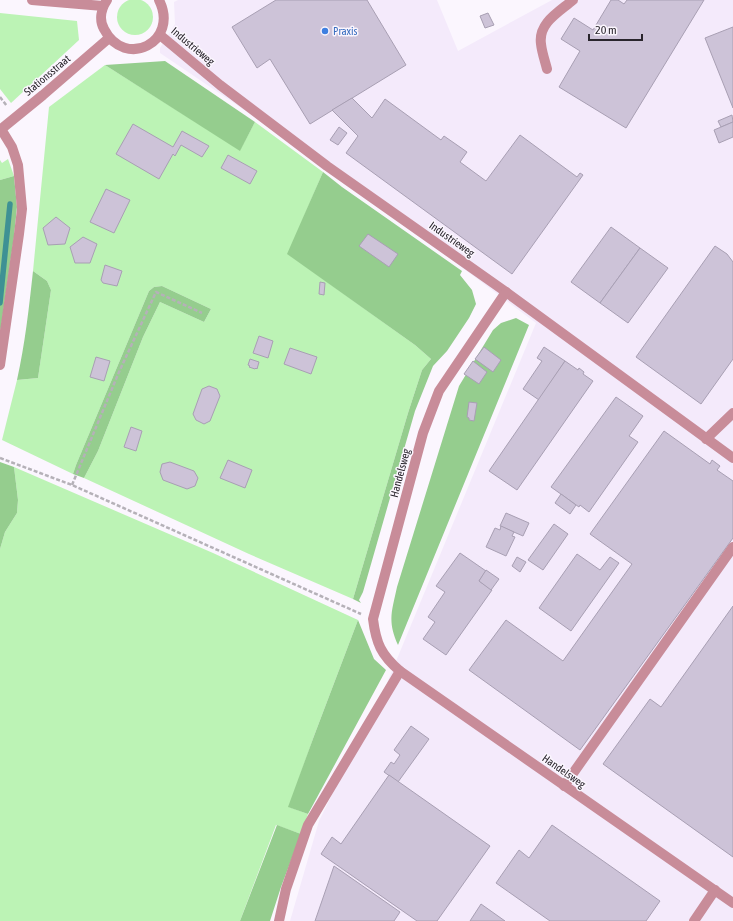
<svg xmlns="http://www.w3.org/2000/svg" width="733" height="921" viewBox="0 0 733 921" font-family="'Asap Condensed',sans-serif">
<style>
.built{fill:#f4eafb}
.green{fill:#bcf3b5}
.forest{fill:#95cd8e}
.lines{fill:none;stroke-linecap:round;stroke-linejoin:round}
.stream{stroke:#3e9194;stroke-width:5.5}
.building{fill:#cdc3d8;stroke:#a89fb3}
.path{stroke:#b5b1b8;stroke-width:2.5;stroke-dasharray:4 2;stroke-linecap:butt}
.minor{stroke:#c88c99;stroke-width:10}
.shop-dot{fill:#3f7fe0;stroke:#fbf6fe;stroke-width:1.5}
.labels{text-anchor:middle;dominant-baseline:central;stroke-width:3;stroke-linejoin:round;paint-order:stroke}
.shop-label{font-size:11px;fill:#366cbe;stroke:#fbf6fe;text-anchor:start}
.street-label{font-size:11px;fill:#29252c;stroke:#fbf6fe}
</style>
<rect width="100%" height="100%" fill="#fbf6fe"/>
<polygon class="built" points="178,0 437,0 458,51 552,0 733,0 733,921 290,921 319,821 387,683 536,323 327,166 160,53 160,48 175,24 174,2"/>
<g class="green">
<circle cx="135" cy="17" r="18"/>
<polygon points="0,13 77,21 79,40 11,103 0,89"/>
<polygon points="105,65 240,150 255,122 323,172 288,254 415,345 431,359 422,370 408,413 353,599 249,554 84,478 98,451 143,337 160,302 204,322 211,309 162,286 154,287 149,291 76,465 73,474 2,440 17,380 38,378 51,290 47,281 33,271 49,107"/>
<polygon points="8,159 14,176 0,180 0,160 2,163"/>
<polygon points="14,467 213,553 358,620 314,736 289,807 308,814 301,834 276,825 240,921 0,921 0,549 5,532 17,513 18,500"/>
</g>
<g class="forest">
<polygon points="165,61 255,122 240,151 105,65"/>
<polygon points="323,172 342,187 462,271 460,275 472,290 476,304 469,318 447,351 433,366 415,411 363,592 359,600 361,603 353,599 408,413 422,370 431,359 415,345 287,254"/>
<polygon points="14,176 17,207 14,237 0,334 0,180"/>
<path d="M33 271 47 281 51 290 38 378 17 380C25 344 29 308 33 271Z"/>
<polygon points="162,286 211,309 204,322 160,302 143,337 98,451 84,478 73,474 76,465 149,291 154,287"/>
<path d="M516 318 529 325 398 645C387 621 392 611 397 587L459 386 493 330 501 323Z"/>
<polygon points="0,462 14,467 18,500 17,513 5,532 0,549"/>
<polygon points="358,620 374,659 386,670 308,814 288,807 314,736"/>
<polygon points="277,825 301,834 281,887 270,921 240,921"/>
</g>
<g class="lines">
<polyline class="stream" points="0,303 10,204"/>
</g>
<g class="building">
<polygon points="276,0 367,0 406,65 310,124 270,59 257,68 232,27"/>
<polygon points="611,0 618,0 624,4 627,0 704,0 626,128 559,87 580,51 561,39 574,18 593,30"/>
<polygon points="488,13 494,25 485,28 480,16"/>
<polygon points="733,27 733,108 705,38"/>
<polygon points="352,98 372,118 385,99 441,140 444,136 467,152 460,162 486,181 520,135 577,177 580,173 583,175 512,274 346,153 358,136 332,110"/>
<polygon points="732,115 733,122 721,127 718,121"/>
<polygon points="733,122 733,137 719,143 714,130"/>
<polygon points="133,124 173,147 182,131 209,146 202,157 181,145 175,156 173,154 159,179 116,154"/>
<polygon points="339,127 347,133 338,145 330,140"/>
<polygon points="228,155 257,171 250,184 221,168"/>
<polygon points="106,189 130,200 114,233 90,222"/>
<polygon points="56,217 70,228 65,244 48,245 43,228"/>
<polygon points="611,227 640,248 600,303 571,282"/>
<polygon points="368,234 398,254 389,267 359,246"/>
<polygon points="83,237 97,244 90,263 75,263 70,247"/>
<polygon points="715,246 727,254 733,262 733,359 701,404 636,357"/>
<polygon points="640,248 668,268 628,323 600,303"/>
<polygon points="105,265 122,271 117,286 103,283 101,280"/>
<polygon points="320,282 325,283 324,295 319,294"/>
<polygon points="259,336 273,341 268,358 253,353"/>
<polygon points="484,347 501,360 493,372 475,359"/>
<polygon points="544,347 565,361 539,400 523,389 542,361 537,358"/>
<polygon points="290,348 317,357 311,374 284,364"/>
<polygon points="96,357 110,361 104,381 90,377"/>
<polygon points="250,359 259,362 257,369 256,368 255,369 249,367 250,366 248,365"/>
<polygon points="473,361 487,372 479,384 464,374"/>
<polygon points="565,361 578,370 579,368 584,372 583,374 593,381 517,490 489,471"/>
<polygon points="209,386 217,389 220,396 210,421 204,424 196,420 193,414 202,389"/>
<polygon points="616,397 643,416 629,436 638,442 589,512 580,505 579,507 551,487"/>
<polygon points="469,402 477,403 474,421 469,420 469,418 467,417"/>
<polygon points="131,427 142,431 136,451 124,447"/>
<polygon points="664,431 710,464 712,460 720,466 717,470 733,481 733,538 580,750 469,670 506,620 563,661 632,564 590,534"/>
<polygon points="228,460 252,470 245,488 220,478"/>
<polygon points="170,462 194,471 198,478 195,486 187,489 163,480 160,472 162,464"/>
<polygon points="561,494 576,505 570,514 555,503"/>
<polygon points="506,513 529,523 523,536 500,526"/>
<polygon points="554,524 568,534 543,570 528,560"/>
<polygon points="501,526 514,532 512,536 515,537 506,556 486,547 495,528 500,530"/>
<polygon points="460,553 486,571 479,581 492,590 446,655 423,639 435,622 428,617 445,592 436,586"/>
<polygon points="577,554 600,570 610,557 619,563 571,631 539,608"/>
<polygon points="517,557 526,562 520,572 512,566"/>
<polygon points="486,570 499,579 491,590 479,581"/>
<polygon points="733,606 733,857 603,764 650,699 661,707"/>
<polygon points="411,726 429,739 398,782 384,772 391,762 394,764 400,755 394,750"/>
<polygon points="389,775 490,846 437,921 417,921 321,854 332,837 341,844"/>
<polygon points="552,825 660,901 646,921 550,921 496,883 519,850 529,858"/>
<polygon points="334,866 400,912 394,921 315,921"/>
<polygon points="481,904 505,921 470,921"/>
</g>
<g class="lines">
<g class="path">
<polyline points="0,97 7,106"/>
<polyline points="0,458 72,485 361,614"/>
<polyline points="72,485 119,372 156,292 202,313"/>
</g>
<g class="minor">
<polyline points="32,0 103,6"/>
<path d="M107 0C101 9 99 20 104 29 125 70 180 42 159 0"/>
<polyline points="160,35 220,85 327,166 506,292 733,458"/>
<path d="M547 69C545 61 542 53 541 44 538 23 559 12 573 0"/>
<polyline points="0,130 43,95 109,38"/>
<path d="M506 292 439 391 423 433 373 619C376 643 381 655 400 671L733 903"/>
<polyline points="0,365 19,234 22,209 18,165 12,147 1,129"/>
<polyline points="706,439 733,413"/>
<polyline points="564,786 733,547"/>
<polyline points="279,921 286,889 308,825 400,671"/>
<polyline points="694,921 715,890"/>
</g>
</g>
<circle class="shop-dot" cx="325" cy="31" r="4"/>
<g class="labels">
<g class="shop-label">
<text x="333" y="31">Praxis</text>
</g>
<g class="street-label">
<text transform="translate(193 46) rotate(40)">Industrieweg</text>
<text transform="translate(47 75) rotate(-40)">Stationsstraat</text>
<text transform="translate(452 239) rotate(35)">Industrieweg</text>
<text transform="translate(400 473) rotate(-75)">Handelsweg</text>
<text transform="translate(564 771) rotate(35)">Handelsweg</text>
</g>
</g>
<path d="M589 34v6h53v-6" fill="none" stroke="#29252c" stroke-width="2"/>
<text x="595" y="34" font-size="12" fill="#29252c" stroke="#fbf6fe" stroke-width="3" paint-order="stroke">20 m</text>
</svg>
